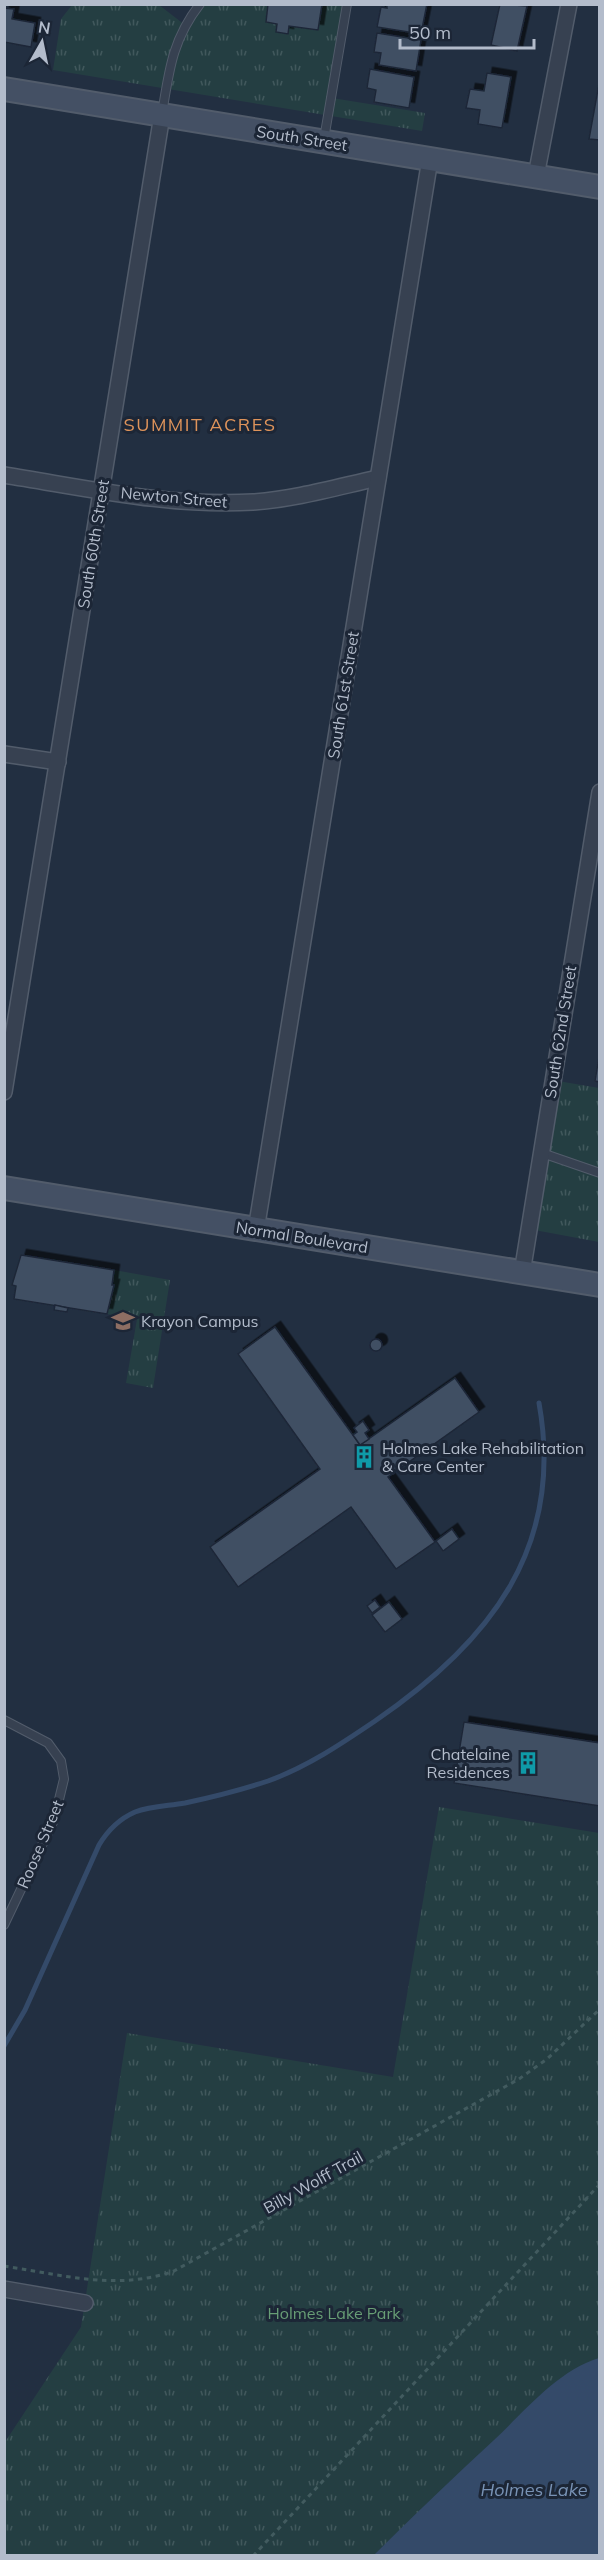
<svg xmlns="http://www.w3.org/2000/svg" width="604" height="2560" font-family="Mulish,sans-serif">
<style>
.park{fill:url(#park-tufts)}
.water{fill:#344a69}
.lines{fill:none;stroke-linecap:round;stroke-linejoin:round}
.stream{stroke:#344a69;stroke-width:5}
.building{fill:#414f63;stroke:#1e2838;stroke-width:1.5;filter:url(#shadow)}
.service-casing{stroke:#525c6b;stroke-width:10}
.minor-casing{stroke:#525c6b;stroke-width:18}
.secondary-casing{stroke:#525c6b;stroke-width:26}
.path{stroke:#425b5f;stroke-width:3;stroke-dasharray:4.5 4.5;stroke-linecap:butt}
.service{stroke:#374151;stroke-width:8}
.minor{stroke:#374151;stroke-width:15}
.secondary{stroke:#445064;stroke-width:22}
.labels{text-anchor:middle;stroke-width:6;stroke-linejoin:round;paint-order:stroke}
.street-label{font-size:16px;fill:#b3bccb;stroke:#1c2636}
.poi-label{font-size:16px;fill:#b3bccb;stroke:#1c2636;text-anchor:start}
.park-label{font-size:16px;fill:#689e75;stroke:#1c2636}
.neighbourhood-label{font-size:18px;letter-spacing:1.5px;fill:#df945b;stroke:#1c2636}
.water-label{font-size:18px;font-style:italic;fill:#7892b5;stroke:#1c2636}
</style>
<defs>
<pattern id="park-tufts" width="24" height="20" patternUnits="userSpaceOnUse" patternTransform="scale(1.5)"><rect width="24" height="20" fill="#243e42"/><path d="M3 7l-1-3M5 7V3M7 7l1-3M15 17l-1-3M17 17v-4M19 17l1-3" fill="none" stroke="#41585c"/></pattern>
<filter id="shadow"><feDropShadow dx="5.5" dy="-5.5" stdDeviation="0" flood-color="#0009"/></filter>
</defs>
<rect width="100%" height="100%" fill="#222f41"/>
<g class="park">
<path d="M72,5H159L185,25L200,5H347L332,98L425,113L422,131L53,70L61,19Z"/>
<path d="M552,1080L599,1088V1242L529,1229Z"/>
<path d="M114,1270L170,1280L153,1388L126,1383L137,1319L107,1314L114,1286L112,1285Z"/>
<path d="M439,1807L599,1833V2555L5,2556V2442L81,2327L127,2033L393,2077Z"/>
</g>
<path class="water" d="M599,2358V2555H374C413,2516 453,2478 494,2440C525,2411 557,2371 599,2358Z"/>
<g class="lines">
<path class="stream" d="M4,2046L25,2010L99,1845C108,1830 119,1819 135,1812C151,1806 168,1806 185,1803C213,1797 241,1790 268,1781C307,1767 341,1744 375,1721C489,1643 565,1548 539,1403"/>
</g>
<g class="building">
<path d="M268,4H322L318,30L289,26L288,34L276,32L277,24L266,22Z"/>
<path d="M387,4H427L421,34L377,27L381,7L387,8Z"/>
<path d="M500,4L527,6L517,51L491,45Z"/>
<path d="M4,8L14,9L12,19L35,23L31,47L4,42Z"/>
<path d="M377,33L421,40L416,71L379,65L381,53L374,52Z"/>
<path d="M370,69L414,77L409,108L374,102L376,90L367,88Z"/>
<path d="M487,73L511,77L502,128L478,124L480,110L466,108L470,89L484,91Z"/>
<path d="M600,78V140L589,139Z"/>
<path d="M600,1051V1082L595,1081Z"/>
<path d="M21,1255L114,1270L112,1285H114L107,1314L14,1299L16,1286L12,1285Z"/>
<path d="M55,1305L68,1308L67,1312L54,1310Z"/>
<path d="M275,1327L360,1445L455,1378L479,1412L388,1477L435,1542L396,1569L351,1507L238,1587L210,1547L320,1469L238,1354Z"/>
<circle cx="376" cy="1345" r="6"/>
<path d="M363,1421L369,1430L365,1433L369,1439L360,1445L353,1435L357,1432L354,1428Z"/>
<path d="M452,1529L459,1539L443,1551L436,1541Z"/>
<path d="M375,1600L380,1607L372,1613L367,1606Z"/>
<path d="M389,1602L402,1619L385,1632L372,1615Z"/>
<path d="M464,1722L600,1743V1806L454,1783Z"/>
</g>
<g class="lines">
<g class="service-casing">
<g id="service">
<path d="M162,114C169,71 172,40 200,4"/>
<path d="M324,139L347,4"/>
<path d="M542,1153L600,1173"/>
<path d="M4,1720L48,1743L61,1761L64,1779L54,1820L4,1925"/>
</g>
</g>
<g class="minor-casing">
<g id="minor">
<path d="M536,176L569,4"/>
<path d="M4,475C87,488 170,507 253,502C296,499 337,487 378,478"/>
<path d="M4,754L58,762"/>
<path d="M4,1092L162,115"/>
<path d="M256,1230L430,159"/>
<path d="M522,1273L600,792"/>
<path d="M4,2289L85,2303"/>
</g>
</g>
<g class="secondary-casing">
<g id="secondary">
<path d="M4,89L600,187"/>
<path d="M4,1188L600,1285"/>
</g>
</g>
<g class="path">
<path d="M4,2266C62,2275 118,2291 174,2271L519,2079L547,2059L600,2009"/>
<path d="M253,2556L600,2184"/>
</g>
<use href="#service" class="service"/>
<use href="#minor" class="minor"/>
<use href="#secondary" class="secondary"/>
</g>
<defs>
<g id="school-bare" transform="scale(1.8)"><path d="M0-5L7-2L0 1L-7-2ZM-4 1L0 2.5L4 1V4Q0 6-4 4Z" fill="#8d6e63" stroke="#1c2636" stroke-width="2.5" paint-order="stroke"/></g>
<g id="building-bare" transform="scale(1.8)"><path d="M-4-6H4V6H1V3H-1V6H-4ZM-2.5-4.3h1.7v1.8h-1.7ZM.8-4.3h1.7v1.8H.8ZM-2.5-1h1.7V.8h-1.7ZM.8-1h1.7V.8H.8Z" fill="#0f9aa8" stroke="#1c2636" stroke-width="2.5" paint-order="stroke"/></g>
</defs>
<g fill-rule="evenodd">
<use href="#school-bare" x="123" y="1321"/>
<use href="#building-bare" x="364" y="1457"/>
<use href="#building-bare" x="528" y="1763"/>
</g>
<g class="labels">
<g class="street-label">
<text transform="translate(302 138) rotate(9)" y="6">South Street</text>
<text transform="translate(174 497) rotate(5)" y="6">Newton Street</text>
<text transform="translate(93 544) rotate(-81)" y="6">South 60th Street</text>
<text transform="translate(343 695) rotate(-81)" y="6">South 61st Street</text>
<text transform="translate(560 1032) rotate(-81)" y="6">South 62nd Street</text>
<text transform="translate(302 1237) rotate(9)" y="6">Normal Boulevard</text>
<text transform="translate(40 1844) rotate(-67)" y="6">Roose Street</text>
<text transform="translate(313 2182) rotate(-29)" y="6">Billy Wolff Trail</text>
</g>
<g class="poi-label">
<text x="141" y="1327">Krayon Campus</text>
<text x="382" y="1454">Holmes Lake Rehabilitation<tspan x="382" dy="18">&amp; Care Center</tspan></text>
<text x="510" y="1760" text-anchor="end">Chatelaine<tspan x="510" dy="18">Residences</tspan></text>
</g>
<g class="park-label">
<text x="334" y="2319">Holmes Lake Park</text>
</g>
<g class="neighbourhood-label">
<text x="200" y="431">SUMMIT ACRES</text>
</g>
<g class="water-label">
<text x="534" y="2496">Holmes Lake</text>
</g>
</g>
<rect width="604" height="2560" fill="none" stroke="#b3bccb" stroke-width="12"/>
<g transform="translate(42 42) rotate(9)" stroke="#1c2636" stroke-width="4.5" paint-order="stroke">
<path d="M0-4.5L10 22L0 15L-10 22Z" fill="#b3bccb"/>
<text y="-9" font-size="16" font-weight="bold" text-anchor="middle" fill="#b3bccb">N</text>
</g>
<path d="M400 39v9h134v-9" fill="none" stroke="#b3bccb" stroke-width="3"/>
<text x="409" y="39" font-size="18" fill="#b3bccb" stroke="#1c2636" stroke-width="4.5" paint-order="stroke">50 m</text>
</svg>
